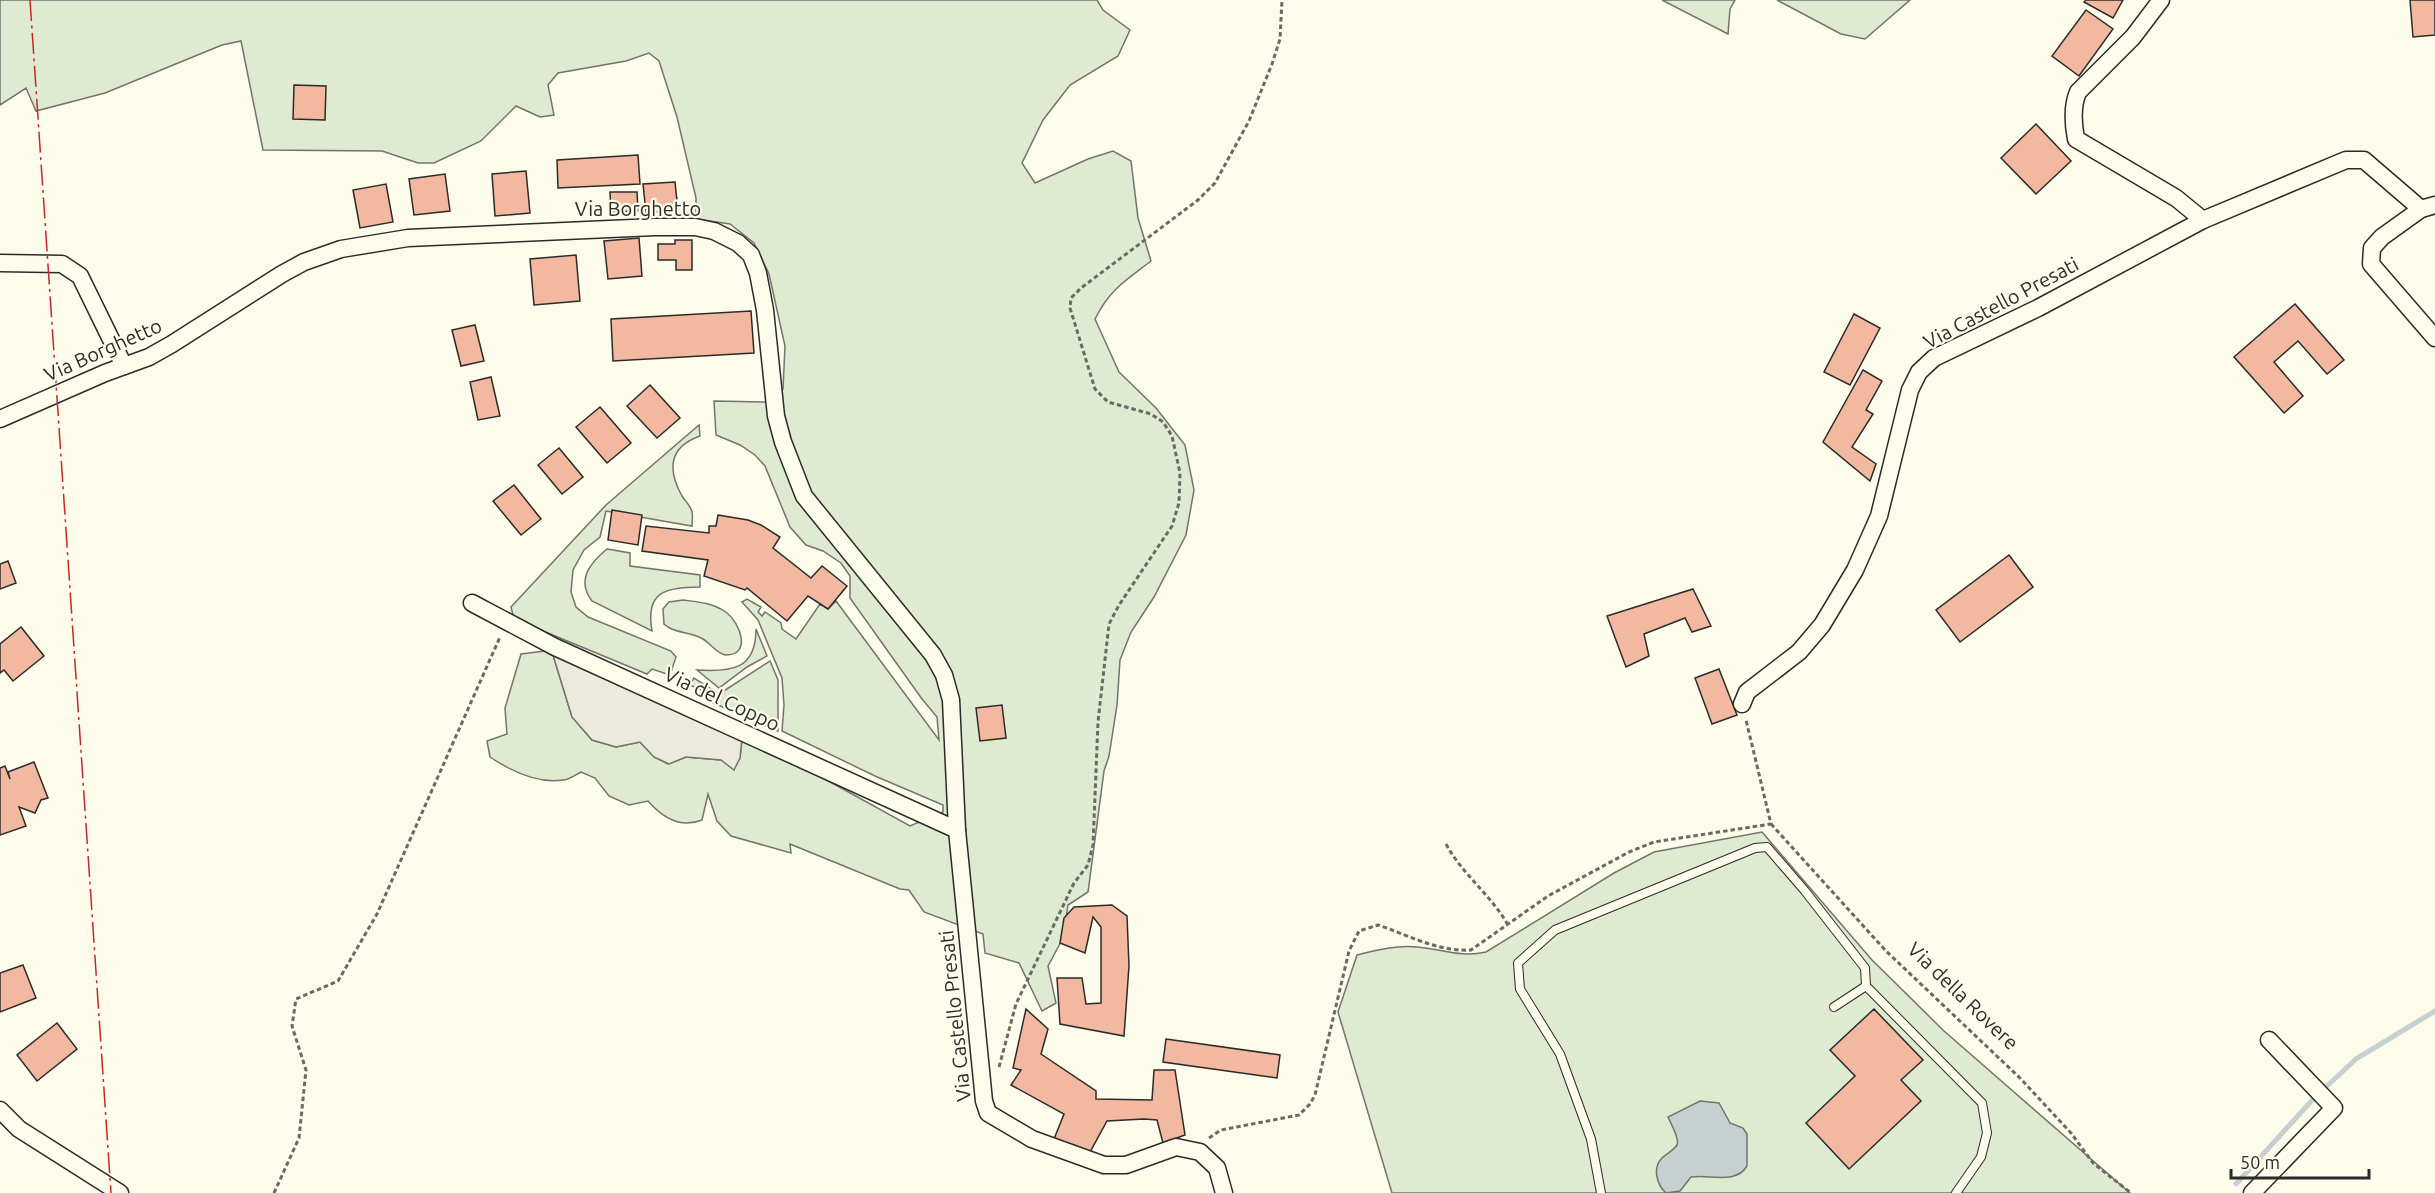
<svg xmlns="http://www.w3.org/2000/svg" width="2435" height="1193" font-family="Ubuntu,sans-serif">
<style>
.green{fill:#deebd1;stroke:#74746e;stroke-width:1.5}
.parking{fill:#eceadb;stroke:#74746e;stroke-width:1.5}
.water{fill:#c7d0d0;stroke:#74746e;stroke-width:1.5}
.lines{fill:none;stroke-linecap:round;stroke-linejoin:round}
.stream{stroke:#c7d0d0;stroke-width:5}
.building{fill:#f2b8a0;stroke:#2b2b2b;stroke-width:1.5}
.service-casing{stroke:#2b2b2b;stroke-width:10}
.minor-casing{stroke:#2b2b2b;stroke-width:19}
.path{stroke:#6a6964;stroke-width:3;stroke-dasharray:4.5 3;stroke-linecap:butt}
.service{stroke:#fdfbea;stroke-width:8}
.minor{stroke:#fdfbea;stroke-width:16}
.power{stroke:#c62828;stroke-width:1.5;stroke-dasharray:21 4.5 3 4.5;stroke-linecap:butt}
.labels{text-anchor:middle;stroke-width:4.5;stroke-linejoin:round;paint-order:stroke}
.street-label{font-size:20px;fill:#2b2b2b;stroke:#fdfbea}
</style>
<rect width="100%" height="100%" fill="#fdfbea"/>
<g class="green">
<path d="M0,0H1097L1103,10L1130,30L1118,56L1070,85L1043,120L1022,163L1035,183L1088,159L1113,151L1131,161L1138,218L1151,261C1125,281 1110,289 1095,319L1119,372L1156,408L1185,445L1194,490L1186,535L1154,597L1131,632L1120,660L1117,705L1109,756L1104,771L1088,892L1068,905L1063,938L1048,966L1056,1003L1042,1011L1019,963L985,953L983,934L924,912L909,890L900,889L790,844L791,853L731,836L717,821L708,794L702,820C680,829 662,817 648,801L629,805L609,796L595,778L581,772C575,775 569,780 563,780C537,784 511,771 490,757L487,741L507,734L505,708L521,654L545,651L553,655L572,717L592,740L616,747L640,742L654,757L668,764L686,757L721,760L740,758L742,738L823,778L910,826L943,812V805L875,776L782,731L784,705L782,678L758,620L742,602L747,599L761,607L758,612L762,616L765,612L781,623L782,629L796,639L820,604L828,609L836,601L939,740L937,717L922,699L850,598V576L841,563L823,551L806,545L790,527L765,466L755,455L740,445L716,435L714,401L765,402L783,389L785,346L769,274L754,243L730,224L696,219V198L677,117L659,61L649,53L626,61L558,73L548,85L554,115L540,117L516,106L481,141L434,163H418L382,151L263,150L241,41L222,45L105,93L36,111L26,88L0,105Z"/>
<path d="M1662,0H1735L1730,9L1728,34Z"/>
<path d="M1777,0H1910L1865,39L1841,34Z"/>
<path d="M699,425L700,436C669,447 667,469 682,496C685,501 691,506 692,512C693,516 692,522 692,526L606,511L600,537L584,550L573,570L571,592L576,607L588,617L671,651L676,657L670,675L652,669L647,674L514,619L511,607L606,505Z"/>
<path d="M607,549L630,553V566L700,575V587C665,587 645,592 652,631L592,601C576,580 590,563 607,549Z"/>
<path d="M683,600C698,602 714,603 727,613C740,623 752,655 726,655C717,654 710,643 703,639C692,632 679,634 668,627L664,624L663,609L669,602Z"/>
<path d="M756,629L767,656L747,667L719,688L697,670C731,672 756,670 756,629Z"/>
<path d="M770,661L778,680V731L711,702L712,695L690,685L694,678L719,694Z"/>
<path d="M1762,832L1872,960L1944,1031L2130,1193H1392L1338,1012L1357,955C1377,950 1396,945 1417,947C1442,949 1461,958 1486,952L1614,873L1654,852Z"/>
</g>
<path class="parking" d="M553,655L742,738L740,758L734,770L721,760L686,757L669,764L654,757L640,742L616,747L592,740L572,717Z"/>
<path class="water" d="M1700,1101L1719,1103L1730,1123L1743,1128L1747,1134V1166C1736,1185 1709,1174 1691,1177L1680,1191L1666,1193C1657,1185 1652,1168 1662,1158C1666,1154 1674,1150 1677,1145C1680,1139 1671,1124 1668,1117Z"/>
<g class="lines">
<path class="stream" d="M2236,1184L2315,1097L2356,1059L2435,1011"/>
</g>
<g class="building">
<path d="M2086,0H2123L2113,18L2084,2Z"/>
<path d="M2410,0H2435V35L2413,37Z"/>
<path d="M2086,10L2113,29L2079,76L2052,56Z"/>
<path d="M294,85L326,86L325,120L293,119Z"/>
<path d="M2036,124L2071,161L2036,194L2001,158Z"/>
<path d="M638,155L640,184L558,188L557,160Z"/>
<path d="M526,171L530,213L495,216L492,174Z"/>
<path d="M445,174L450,211L414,215L409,179Z"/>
<path d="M675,182L678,210L646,213L643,184Z"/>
<path d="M386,184L393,222L360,228L353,190Z"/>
<path d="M610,192H637L638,211L611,212Z"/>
<path d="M639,238L642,276L608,279L604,241Z"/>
<path d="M675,240H692V270H676V260H658V244H675Z"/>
<path d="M576,255L580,301L534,305L530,259Z"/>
<path d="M2295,304L2344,360L2327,374L2298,341L2274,362L2303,396L2284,413L2234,357Z"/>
<path d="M751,311L754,353L613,361L611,319Z"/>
<path d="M1854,314L1880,328L1850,385L1824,372Z"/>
<path d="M475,325L484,361L461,366L452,330Z"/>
<path d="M1863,370L1882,381L1866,410L1873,414L1852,447L1876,464L1870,481L1823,442Z"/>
<path d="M491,377L500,416L478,420L470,382Z"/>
<path d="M650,385L680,418L657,438L627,406Z"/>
<path d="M600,407L631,443L607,463L576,427Z"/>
<path d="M559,448L583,477L562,494L538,465Z"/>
<path d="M514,485L541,519L521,535L493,501Z"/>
<path d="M612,510L642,515L638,545L608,540Z"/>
<path d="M718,515L748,520L761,525L780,537L773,548L811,578L822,566L847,586L828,609L808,596L787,621L747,588L745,590L704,576L708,560L642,551L646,526L709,533V526H716Z"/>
<path d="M2009,555L2033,587L1960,642L1936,610Z"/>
<path d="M8,561L16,583L0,589V564Z"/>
<path d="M1693,589L1711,626L1692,632L1685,618L1644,634L1649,656L1626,667L1607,616Z"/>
<path d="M21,627L44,656L13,681L4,670L0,673V644Z"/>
<path d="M1719,669L1737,715L1712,724L1695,678Z"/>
<path d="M1002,705L1006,738L980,741L976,708Z"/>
<path d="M34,762L48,798L41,800L35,813L19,807L26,826L0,835V768L5,766L10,779L8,772Z"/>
<path d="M1112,905L1127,916L1129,966L1124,1036L1060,1024L1057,978H1082L1086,1004L1101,1003V927L1093,917L1085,953L1060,943L1064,918L1074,907Z"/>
<path d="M23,965L36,998L0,1012V973Z"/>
<path d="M1026,1009L1048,1029L1041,1054L1096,1091V1099L1152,1100L1154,1070H1175L1185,1135L1163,1143L1157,1120L1144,1119L1107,1121L1090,1152L1054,1139L1064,1114L1011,1085L1021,1070L1013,1068Z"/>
<path d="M1874,1009L1923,1060L1901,1080L1921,1101L1849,1169L1806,1123L1855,1076L1830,1050Z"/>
<path d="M57,1023L77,1049L37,1081L17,1055Z"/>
<path d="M1166,1039L1280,1055L1277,1078L1163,1062Z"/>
</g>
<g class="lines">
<g class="service-casing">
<g id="service">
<path d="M1834,1007L1866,986L1982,1103L1987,1133L1981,1157L1956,1193"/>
<path d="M1601,1193L1591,1139L1560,1054L1520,989L1518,963L1555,930L1755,848L1767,847L1805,891L1865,968L1866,986"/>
</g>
</g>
<g class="minor-casing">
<g id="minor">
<path d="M2161,0L2133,37L2078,92C2072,106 2073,123 2076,139L2176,198L2203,220"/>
<path d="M2421,209L2382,237L2372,248L2371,264L2435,338"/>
<path d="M0,263L62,264L80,276L124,366"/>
<path d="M0,419L105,373L149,357L172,344L282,274L304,262L341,249L408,238L655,227H695L714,231L738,243L751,255L758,273L765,310L776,416L783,442L804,496L933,655L944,675L951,700L957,830L984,1101L988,1113L1032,1139L1104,1165H1126L1176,1147L1200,1152L1217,1168L1224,1193"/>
<path d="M472,603L555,647L957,830"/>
<path d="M1742,704L1747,692L1799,652L1822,625L1855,570L1879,516L1910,390L1919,372L1934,358L2038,308L2203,220L2346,160H2364L2421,209L2435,205"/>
<path d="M0,1110L19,1129L120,1193"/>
<path d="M2252,1193L2334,1108L2269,1040"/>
</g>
</g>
<g class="path">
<path d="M1771,824L1886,951L2020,1078L2071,1133L2093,1163L2131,1193"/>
<path d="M1446,844C1462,874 1491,895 1508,925"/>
<path d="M999,1067L1016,1004L1074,883L1088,865L1093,845L1098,722L1109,624L1119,605L1172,526L1179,503L1180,473L1172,436L1163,422L1151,414L1108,402L1095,389L1070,308L1071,298L1081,288L1198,200L1215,183L1249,121L1272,64L1280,39L1282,0"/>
<path d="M1209,1138L1221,1130L1299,1115L1310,1104L1315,1095L1349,951L1359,931L1378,925C1408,935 1438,952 1471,950L1548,896L1629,852L1654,842L1771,824L1746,720"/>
<path d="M274,1193L299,1138L306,1070L292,1026L296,999L338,981L377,914L500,637"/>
</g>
<use href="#service" class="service"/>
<use href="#minor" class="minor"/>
<path class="power" d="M30,0L111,1193"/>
</g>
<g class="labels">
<g class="street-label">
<text x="638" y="216">Via Borghetto</text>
<text transform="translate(2001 303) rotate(-28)" y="7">Via Castello Presati</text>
<text transform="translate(103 350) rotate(-24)" y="7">Via Borghetto</text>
<text transform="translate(722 699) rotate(25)" y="7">Via del Coppo</text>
<text transform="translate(1963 996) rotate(44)" y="7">Via della Rovere</text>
<text transform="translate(955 1016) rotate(-96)" y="7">Via Castello Presati</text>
</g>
</g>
<path d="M2231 1169v9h138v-9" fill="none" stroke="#2b2b2b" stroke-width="3"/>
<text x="2240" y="1169" font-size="18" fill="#2b2b2b" stroke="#fdfbea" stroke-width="4.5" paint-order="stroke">50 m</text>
</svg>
